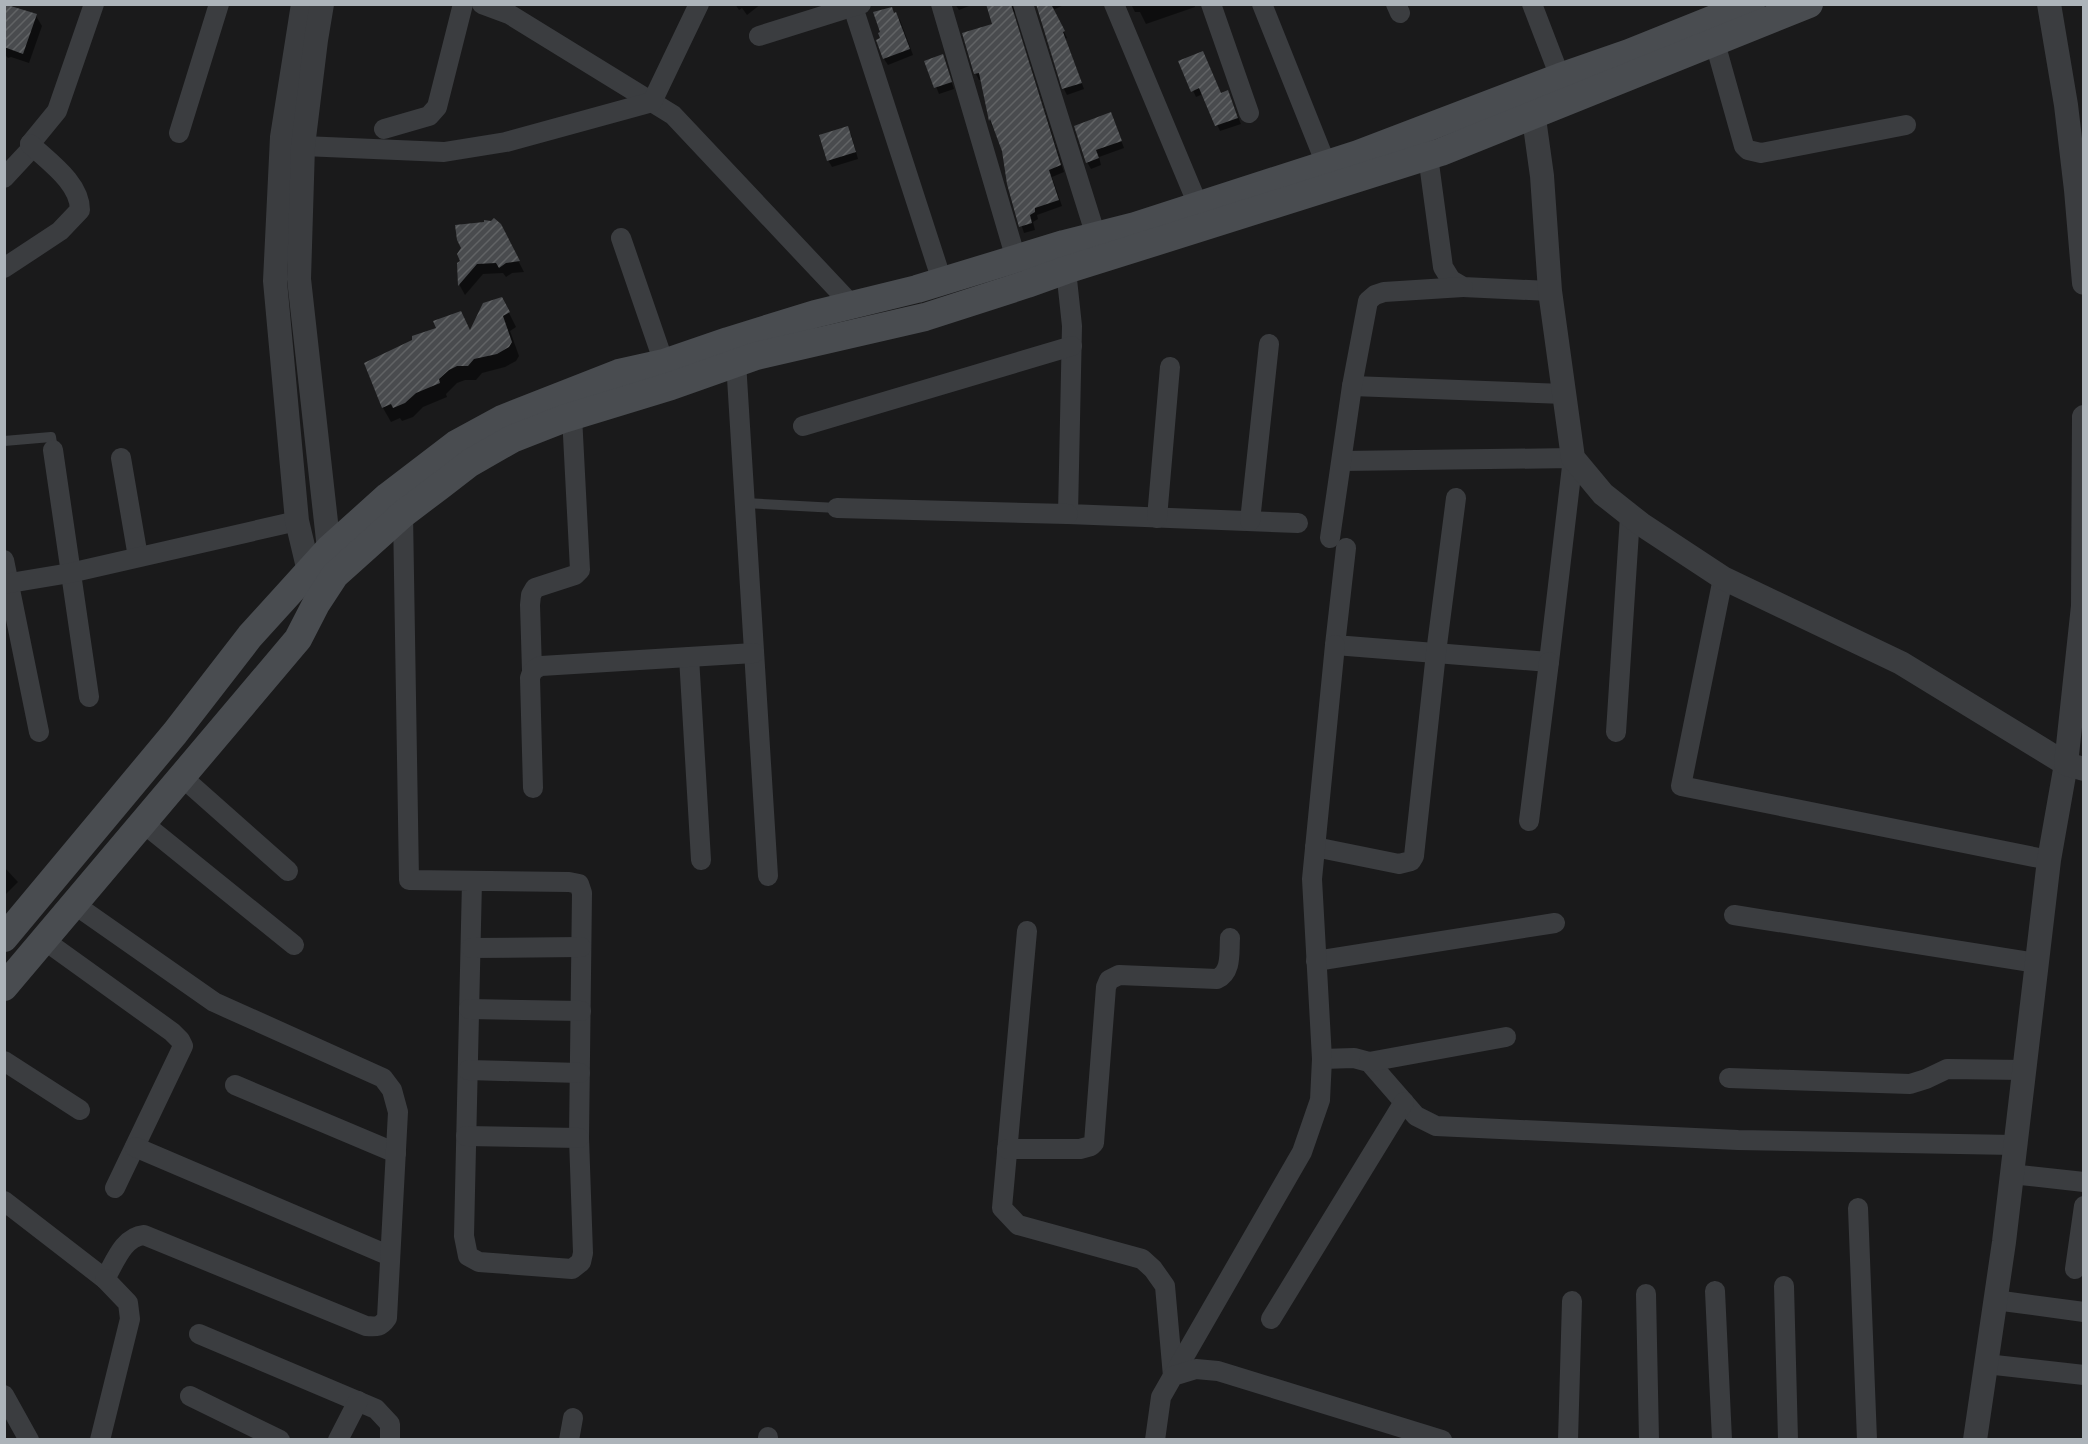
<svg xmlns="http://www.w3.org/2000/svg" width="2088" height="1444" font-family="'Fira Sans Condensed',sans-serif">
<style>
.shadow{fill:#0007}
.building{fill:url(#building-hatch)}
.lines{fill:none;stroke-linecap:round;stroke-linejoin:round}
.service{stroke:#3b3d40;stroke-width:10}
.minor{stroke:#3b3d40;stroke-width:20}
.tertiary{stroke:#3b3d40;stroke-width:24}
.secondary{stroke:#494c50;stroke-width:28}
</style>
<defs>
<pattern id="building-hatch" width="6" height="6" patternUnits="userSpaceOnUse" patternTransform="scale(1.5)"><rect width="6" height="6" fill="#494b4e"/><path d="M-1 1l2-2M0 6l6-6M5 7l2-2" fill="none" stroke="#616365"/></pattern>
</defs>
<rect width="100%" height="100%" fill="#1a1a1b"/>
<g class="shadow">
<path d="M735,4H761L747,15L742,8L739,10Z"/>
<path d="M955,4H974L959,10Z"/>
<path d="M988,4H1017L1014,15L1064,172L1052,177L1062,206L1037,215L1038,219L1033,222L1035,230L1024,233L1008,184L1003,151L990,121L982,80H979L976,74L964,34L994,26Z"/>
<path d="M1037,4H1066L1053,10L1067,38L1065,39L1084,89L1067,95L1064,89Z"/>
<path d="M1131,4H1194L1195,7L1146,24L1140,12H1135Z"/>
<path d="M4,5L36,16L42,26L29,63L11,57L8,58L4,54Z"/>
<path d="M894,14L900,20L913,55L888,65L884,59L882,33Z"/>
<path d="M943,56L954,89L939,94L926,62Z"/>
<path d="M1180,62L1221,94L1228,92L1241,124L1220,131L1203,94L1196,97Z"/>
<path d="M1111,114L1124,148L1099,157L1101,165L1091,169L1087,162Z"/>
<path d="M851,134L858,159L832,167L828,160Z"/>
<path d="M506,237L524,272L512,273L506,277L503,273L483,274L465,295L460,286L459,264Z"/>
<path d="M502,299L516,327L510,331L519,356L516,361L505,367L482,373L476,380H465L457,383L446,394L447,397L423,407L413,417L402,421L400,418L391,422L383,408L366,364L468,326L471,332Z"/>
<path d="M4,867L18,882L4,896Z"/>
</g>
<g class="building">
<path d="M4,4L37,14L23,54L4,47Z"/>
<path d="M986,4H1011L1061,165L1049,170L1059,200L1035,208V212L1030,215L1032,223L1019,227L1007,184L1002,151L990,119L989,121L979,73L974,74L962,33L992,24Z"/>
<path d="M1036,4H1051L1065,31L1063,32L1082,83L1062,89Z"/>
<path d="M892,7L894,13L896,12L910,49L883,59L876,40L880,38L878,33L880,32L873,12Z"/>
<path d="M1203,51L1221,93L1228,90L1238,118L1215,126L1199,88L1191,92L1178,61Z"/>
<path d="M943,54L952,82L934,88L924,61Z"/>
<path d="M1111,112L1122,141L1096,150L1099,158L1086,163L1074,126Z"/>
<path d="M848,126L856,152L827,161L819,135Z"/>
<path d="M494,218L501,224L520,261L506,263L499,268L496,263L477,264L458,286L457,263L460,261L457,254L461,248L457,240L455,225L484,222V220L491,221Z"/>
<path d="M502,297L510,312L503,316L512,342L509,347L497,354L474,359L468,366H457L449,370L439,379L440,383L416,393L405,403L393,408L391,404L382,408L364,363L412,340V336L436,328L433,321L461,311L470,330L483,303Z"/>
</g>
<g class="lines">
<g class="service">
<path d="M4,441L51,437L53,450"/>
<path d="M745,503L837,508"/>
</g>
<g class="minor">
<path d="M482,4L509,14L673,115L851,304"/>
<path d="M941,4L1016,259"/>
<path d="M1023,4L1096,236"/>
<path d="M1114,4L1198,205"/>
<path d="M1211,4L1249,113"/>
<path d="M1262,4L1326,164"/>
<path d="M1396,4L1400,13"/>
<path d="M1532,4L1560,77"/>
<path d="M853,7L942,281"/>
<path d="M759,36L861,4"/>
<path d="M1715,43L1744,146L1748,150L1761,153L1906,125"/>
<path d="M384,129L429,116L437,107L463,4"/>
<path d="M179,133L219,4"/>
<path d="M303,146L444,152L506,142L652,102L699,4"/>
<path d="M1428,156L1443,267L1451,280L1463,287L1550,291"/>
<path d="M4,178L30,150V144L57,111L94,4"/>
<path d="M621,238L664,363"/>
<path d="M4,268L60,231L80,210C80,183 49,162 30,144"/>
<path d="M1066,270L1072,326L1068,514L1298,523"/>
<path d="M736,362L768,876"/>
<path d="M1352,386L1564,394"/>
<path d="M803,426L1072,346"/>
<path d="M53,450L89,697"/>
<path d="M121,458L138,557"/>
<path d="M1342,461L1573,458L1549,662L1335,645L1346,548"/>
<path d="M837,508L1068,514"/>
<path d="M403,514L409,880L569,882L579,884L582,893L579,1138L583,1253L581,1262L572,1269L479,1262L468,1256L464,1236L472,881"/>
<path d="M1157,518L1170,367"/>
<path d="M1250,521L1269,344"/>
<path d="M1330,538L1352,386L1368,301L1375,295L1384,292L1463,287"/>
<path d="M4,560L39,732"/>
<path d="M1723,578L1681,786L2049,860"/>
<path d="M4,584L70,573L297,521"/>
<path d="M689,657L701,860"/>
<path d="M532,671L530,605L531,595L535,588L575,575L580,570L572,416"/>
<path d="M1616,732L1630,516"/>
<path d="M182,777L288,871"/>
<path d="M533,788L530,678C532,671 534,669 541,666L754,653"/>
<path d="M1529,821L1549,662"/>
<path d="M143,823L294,945"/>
<path d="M1315,847L1399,864L1411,861L1414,856L1436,653L1456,498"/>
<path d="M1734,915L2037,963"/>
<path d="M1027,931L1002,1208L1018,1225L1142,1259L1153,1269L1165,1286L1173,1376"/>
<path d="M44,940L172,1032L180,1040L183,1046L115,1188"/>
<path d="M471,948L581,947"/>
<path d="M1316,961L1555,923"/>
<path d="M469,1009L581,1011"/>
<path d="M1322,1059L1354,1058L1369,1062L1416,1116L1436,1126L1738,1140L2014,1145"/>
<path d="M4,1061L80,1110"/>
<path d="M1369,1062L1506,1037"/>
<path d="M468,1070L580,1073"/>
<path d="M1729,1078L1910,1084L1926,1079L1947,1069L2024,1070"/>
<path d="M235,1085L396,1153"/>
<path d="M466,1136L579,1138"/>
<path d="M135,1147L390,1256"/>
<path d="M1007,1149H1080L1091,1146L1094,1143L1106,987L1109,980L1119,975L1217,979C1232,972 1229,953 1230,938"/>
<path d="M2011,1174L2084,1182"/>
<path d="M4,1201L105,1279C115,1262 123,1237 144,1235L366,1326C377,1327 381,1327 387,1318L398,1112L392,1090L383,1078L214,1002L74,904"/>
<path d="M1858,1208L1867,1440"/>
<path d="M2075,1269L2084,1206"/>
<path d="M1784,1286L1788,1440"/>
<path d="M1715,1291L1722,1440"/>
<path d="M1646,1294L1649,1440"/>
<path d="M1995,1300L2084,1312"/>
<path d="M1271,1319L1404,1102"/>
<path d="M199,1334L376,1409L390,1424V1440"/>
<path d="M1986,1364L2084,1375"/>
<path d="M1173,1376L1302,1152L1320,1100L1322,1059L1312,879L1335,645"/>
<path d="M4,1395L29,1440"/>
<path d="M190,1396L280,1440"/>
<path d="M100,1440L130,1319L128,1303L105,1279"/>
<path d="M338,1440L358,1401"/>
<path d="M569,1440L573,1418"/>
<path d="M768,1440V1437"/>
<path d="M1155,1440L1161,1397L1173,1376L1196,1369L1218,1371L1442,1440"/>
<path d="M1568,1440L1572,1301"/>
</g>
<g class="tertiary">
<path d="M303,4L282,137L275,281L297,521L312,584"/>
<path d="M322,4L316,40L303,146L299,279L329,549L332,563"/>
<path d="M2049,4L2066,105L2076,190L2084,283"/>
<path d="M1531,97L1542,176L1550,291L1573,458L1603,494L1641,524L1723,578L1901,663L2066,764L2049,860L2004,1242L1975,1440"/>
<path d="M2084,417L2083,606L2066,764L2084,769"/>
</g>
<g class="secondary">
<path d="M4,938L175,733L250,636L329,549L388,496L456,444L502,419L619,373L664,363L728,341L815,314L917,289L1064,244L1135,226L1358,154L1560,77L1629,53L1751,4"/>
<path d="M4,987L298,639L316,604L335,575L403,514L440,486L470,463L512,439L563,419L671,386L756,356L925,317L1027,284L1066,270L1441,152L1809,4"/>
</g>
</g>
<rect width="2088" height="1444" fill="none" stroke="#adb4ba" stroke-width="12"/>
</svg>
